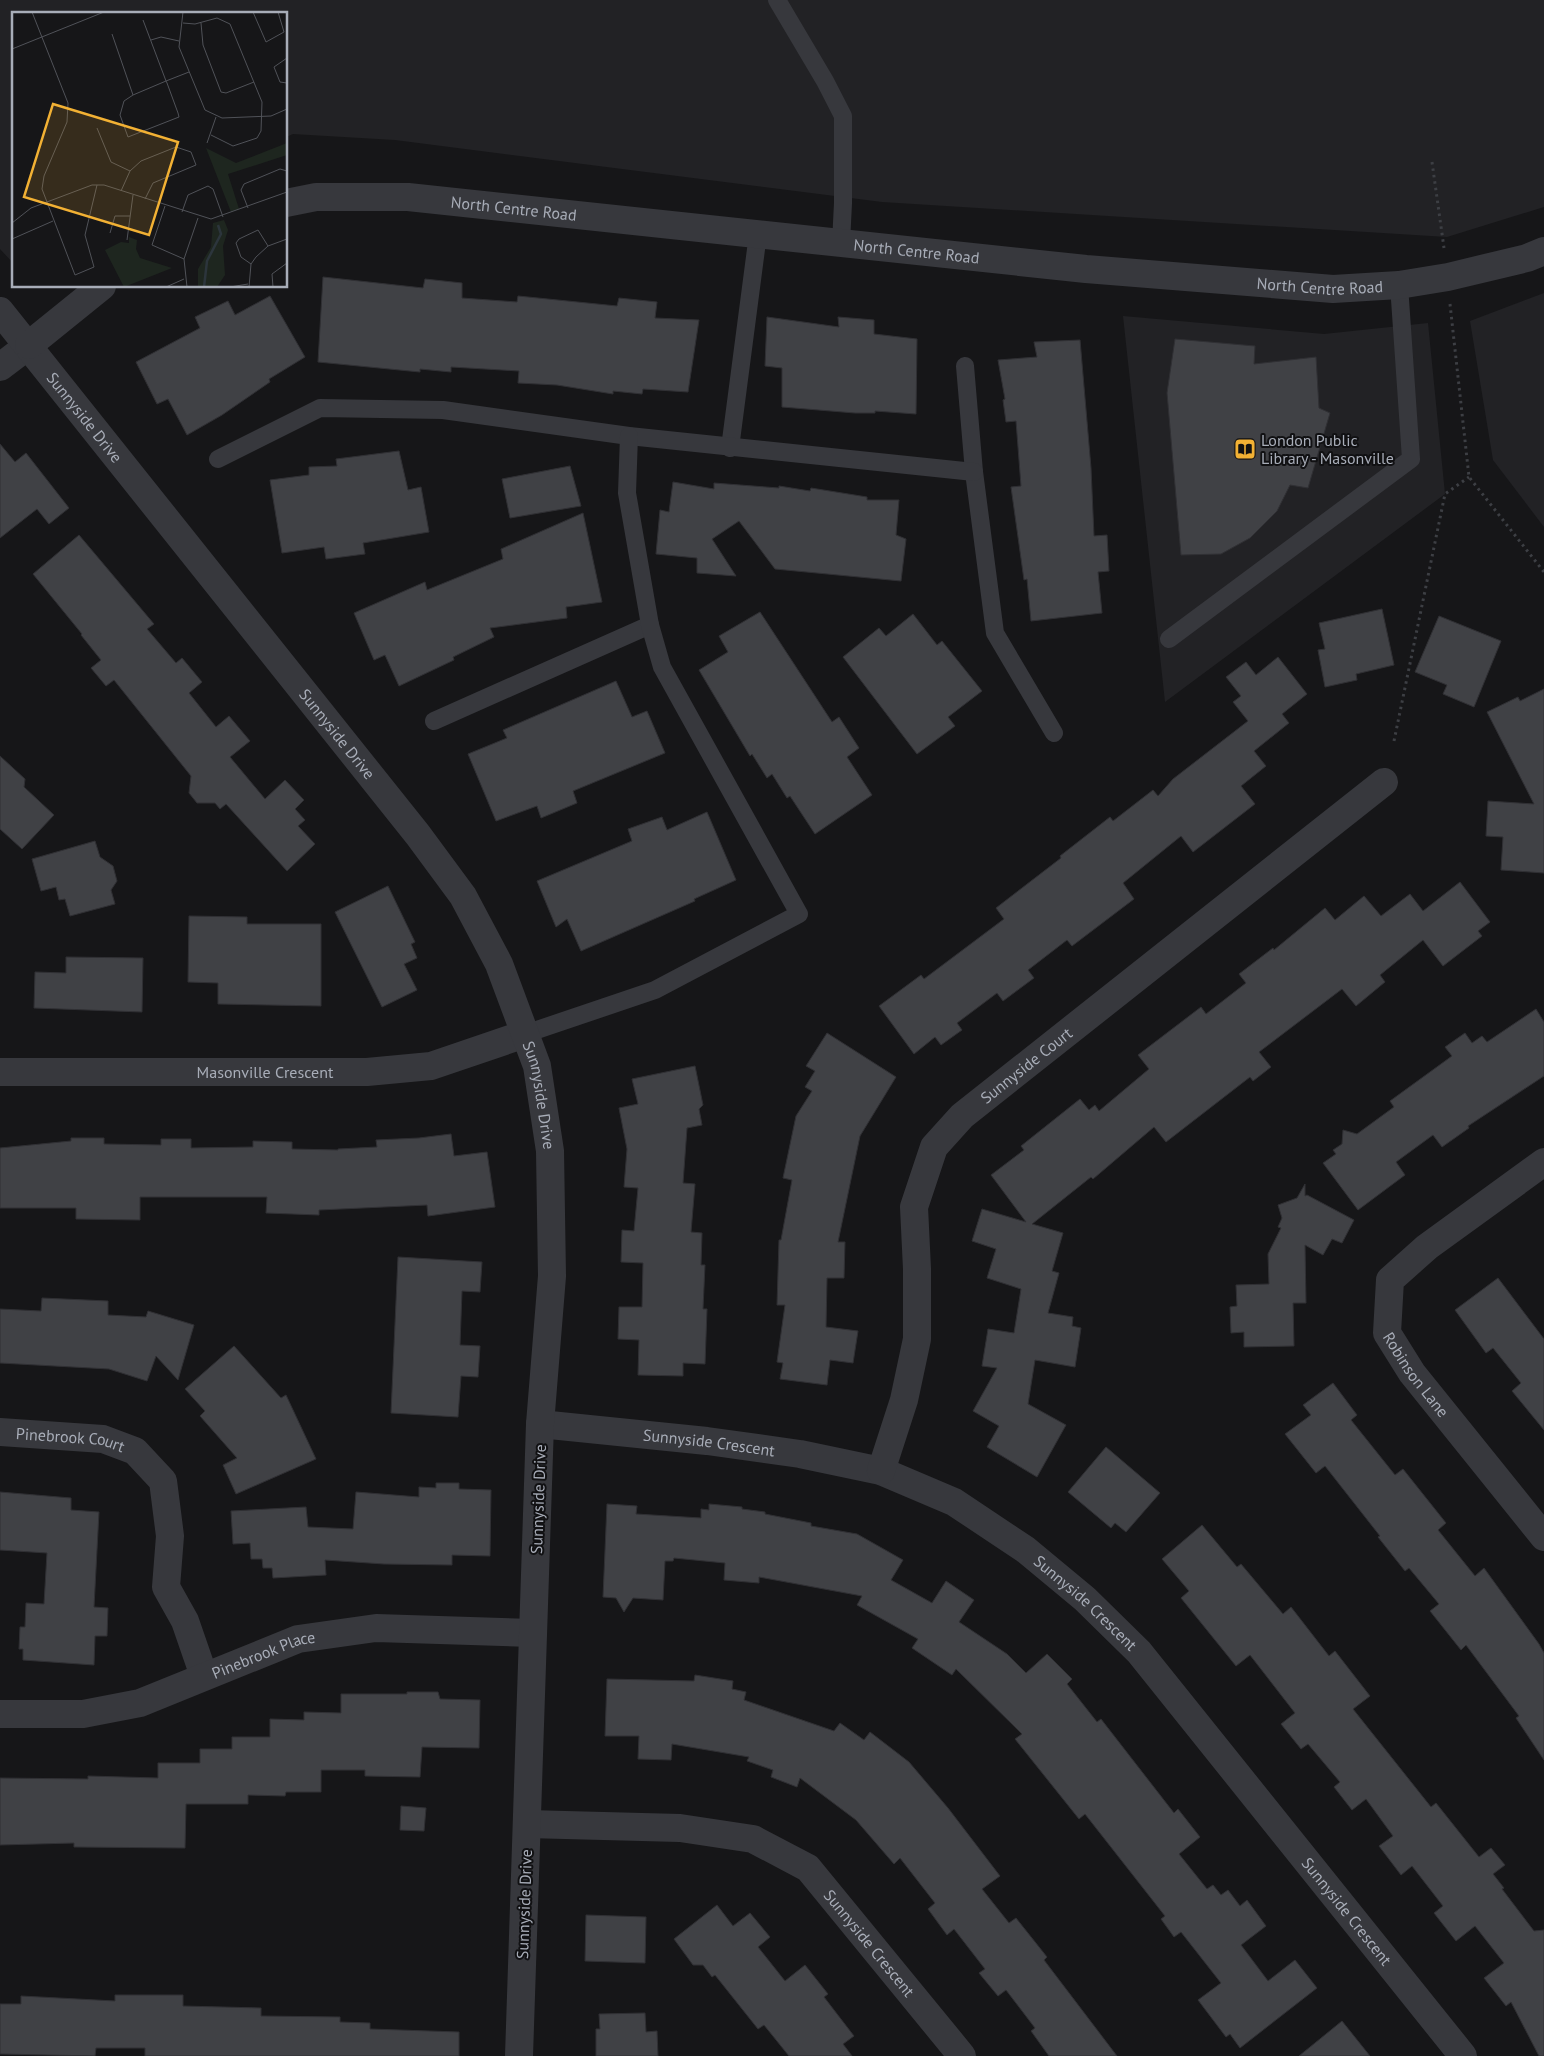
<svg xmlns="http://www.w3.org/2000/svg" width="1544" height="2056" font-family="'PT Sans',sans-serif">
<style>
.built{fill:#222225}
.building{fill:#404145;stroke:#303034}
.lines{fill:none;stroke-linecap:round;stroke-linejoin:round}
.path{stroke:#3d3f44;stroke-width:3;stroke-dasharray:2.5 4;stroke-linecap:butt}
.service{stroke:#37383d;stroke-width:18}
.minor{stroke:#37383d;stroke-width:28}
.tertiary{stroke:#37383d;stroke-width:28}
.labels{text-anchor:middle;stroke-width:4;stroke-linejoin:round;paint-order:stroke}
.street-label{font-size:16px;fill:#a8adb8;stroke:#111113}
.poi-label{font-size:16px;fill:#a8adb8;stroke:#111113;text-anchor:start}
.inset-river{fill:none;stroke:#2c353c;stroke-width:2.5}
.inset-road{fill:none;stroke:#505258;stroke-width:1}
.view{fill:#f2b134;fill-opacity:0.15;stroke:#f2b134;stroke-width:2.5}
.inset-edge{fill:none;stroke:#a8adb8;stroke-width:2.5}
</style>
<rect width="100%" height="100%" fill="#161618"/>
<g class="built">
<path d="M0,0H1544V207L1447,237L882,202L395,140L293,134L286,137V14H14V264L0,249Z"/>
<path d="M1544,293V527L1493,460L1470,321Z"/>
<path d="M1123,316L1324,334L1428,323L1445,494L1165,702Z"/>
</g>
<g class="building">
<path d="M323,277L423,288L425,279L462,283V298L517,302L518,296L617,306L619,298L657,302L655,318L699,320L688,392L643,389L642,394L613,391V394L557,385L518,383L519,371L451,367V372L420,369V372L318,362Z"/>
<path d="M270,296L305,357L269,379L270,382L222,415L187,435L168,399L157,404L136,362L200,328L195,317L228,301L235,315Z"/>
<path d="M767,317L839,327L838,317L874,320V334L917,339L916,414L875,411V413H855L782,407V368L765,366Z"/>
<path d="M1175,339L1255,346L1254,364L1316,357L1319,408L1330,413L1308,488L1290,485L1277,511L1250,538L1221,554L1181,555L1167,393Z"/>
<path d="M1080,340L1091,468L1094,536L1107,535L1109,571L1098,572L1102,613L1031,621L1027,579L1024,580L1011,487L1021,486L1016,421L1006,422L1003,400L1005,399L998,360L1037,357L1034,342Z"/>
<path d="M0,444L15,462L26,453L69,508L49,524L37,509L0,538Z"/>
<path d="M399,451L408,490L421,487L429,532L363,543L365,554L326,559L324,547L282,553L270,480L309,475V467L337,466L336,459Z"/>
<path d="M570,466L581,506L510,518L502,479Z"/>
<path d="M673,482L714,489V483L779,488V486L810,491L811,488L867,497V500H899L896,535L906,539L901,581L775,569L739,521L712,539L736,576L697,573V558L656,554L660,510L669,512Z"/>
<path d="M583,513L602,602L566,607L567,618L490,628L494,637L453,657L454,660L399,686L385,655L374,660L354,613L425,582L427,590L503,559L501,549Z"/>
<path d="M79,535L154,624L147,629L176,663L182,658L202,682L189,693L216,727L229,716L250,741L230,757L265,799L285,780L304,800L295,809L305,820L298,826L315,844L287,871L226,804L220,809L215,803H197L189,793L191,776L114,680L106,686L91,668L101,660L81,635L82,634L33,574Z"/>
<path d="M1382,609L1394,665L1356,674L1357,680L1325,687L1318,650L1325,649L1319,623Z"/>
<path d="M760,612L832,722L839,717L859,748L847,757L872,795L815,834L790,796L787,798L772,774L767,778L752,754L750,756L699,670L728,652L719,636Z"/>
<path d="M913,614L937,645L942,641L982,691L948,717L955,726L917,754L843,657L879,628L886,636Z"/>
<path d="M1439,616L1501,641L1474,707L1443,694L1447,685L1415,672Z"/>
<path d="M1278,657L1307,694L1282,714L1289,723L1254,751L1266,766L1241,786L1255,804L1193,852L1181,836L1123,883L1134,899L1072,946L1067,940L1028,970L1034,978L1003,1001L997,993L957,1023L962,1030L941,1045L935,1037L914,1054L879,1006L921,975L924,979L1004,919L996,908L1061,858L1060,856L1110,817L1113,821L1153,790L1158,796L1173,779L1248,721L1233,702L1241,696L1226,677L1246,662L1256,675Z"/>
<path d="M616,681L632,717L647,711L665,753L573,791L577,803L541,818L537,806L496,821L468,754L507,738L503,730Z"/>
<path d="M1544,689V873L1501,870L1503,837L1486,836L1488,801L1534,804L1487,712L1518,697L1520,701Z"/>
<path d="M0,756L25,779L24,787L54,815L22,849L0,829Z"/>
<path d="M707,812L736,880L694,899L695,901L581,951L567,919L556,927L537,881L632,841L628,829L662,817L667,830Z"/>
<path d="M95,841L100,857L113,866L117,881L111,890L115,904L70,916L65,899L59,900L56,887L41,891L32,859Z"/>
<path d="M1460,882L1490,922L1478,931L1482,936L1443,966L1423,940L1380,975L1385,982L1356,1006L1342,989L1259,1052L1271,1067L1253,1081L1250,1077L1166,1142L1154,1127L1093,1179L1091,1177L1032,1224L1063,1233L1052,1271L1059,1273L1048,1313L1073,1317L1072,1326L1081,1328L1075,1367L1035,1360L1028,1404L1066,1425L1037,1477L987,1447L999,1426L973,1411L997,1368L982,1366L988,1329L1014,1333L1021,1289L987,1278L996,1249L972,1241L982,1209L1026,1222L991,1175L1024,1150L1021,1146L1080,1099L1089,1110L1095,1105L1099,1111L1149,1069L1138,1055L1201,1007L1206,1014L1246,983L1239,974L1273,948L1274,950L1325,908L1335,920L1364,896L1381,916L1410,894L1423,911Z"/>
<path d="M388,886L415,942L411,944L417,958L404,964L417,990L382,1007L335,912Z"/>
<path d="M189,916L247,917V924H321V1006L218,1004V983L188,982Z"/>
<path d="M66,957L143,958L142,1012L34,1008L35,972L66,973Z"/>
<path d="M1536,1009L1544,1022V1076L1468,1126L1469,1128L1442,1147L1433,1135L1396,1162L1405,1175L1358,1210L1323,1163L1336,1154L1333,1150L1342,1144L1343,1130L1357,1134L1394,1107L1390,1101L1452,1056L1445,1047L1465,1033L1472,1043L1482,1036L1487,1042Z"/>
<path d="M827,1033L896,1077L860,1136L838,1242H845L844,1278H827L826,1327L858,1331L853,1363L830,1360L827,1385L780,1379L783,1363L777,1362L785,1305H777L779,1240H781L792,1180L783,1178L796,1116L812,1091L805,1087L815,1071L806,1066Z"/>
<path d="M695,1066L703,1105L699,1109L702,1125L687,1128L683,1183L695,1184L691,1232L702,1233L701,1265H705L703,1309H707L705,1364L683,1363V1376L638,1375L639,1340L618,1339L619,1307H642L643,1263L621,1262L622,1230L634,1231L638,1188L624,1187L627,1149L619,1108L638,1104L632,1079Z"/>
<path d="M451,1134L454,1156L487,1152L495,1207L428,1216L427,1205L319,1210V1215L266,1213L267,1197H140V1220L76,1219V1208H0V1148L71,1141V1138H104V1144L161,1145V1139H191V1148L253,1147V1141L292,1142V1149L338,1150V1149L377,1147L376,1140L419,1138Z"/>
<path d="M1305,1184V1196L1307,1195L1354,1220L1342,1243L1332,1239L1323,1255L1305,1245L1306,1303H1293L1294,1346L1244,1347V1332L1231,1333L1230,1307L1237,1306L1236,1285L1269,1284L1268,1254L1281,1228L1278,1227L1282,1218L1278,1205L1297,1198Z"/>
<path d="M398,1257L482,1262L480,1292L462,1291L460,1345L480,1346L478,1377L461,1376L458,1417L391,1413Z"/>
<path d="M1498,1278L1544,1339V1430L1512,1391L1521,1383L1493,1348L1486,1353L1455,1310Z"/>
<path d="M42,1298L108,1301V1315L146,1317L148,1311L194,1325L178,1380L156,1356L147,1381L109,1369L0,1363V1309L41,1311Z"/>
<path d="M234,1346L281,1398L286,1395L316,1459L236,1494L223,1465L237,1458L200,1416L205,1411L185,1389Z"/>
<path d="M1333,1383L1357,1415L1351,1420L1395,1475L1403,1469L1446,1523L1438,1530L1475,1576L1484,1568L1539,1644L1544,1653V1760L1516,1718L1519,1716L1466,1645L1461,1650L1430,1611L1439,1604L1409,1568L1405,1571L1378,1537L1380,1536L1325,1466L1316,1473L1285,1434L1311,1415L1303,1405Z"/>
<path d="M1106,1447L1160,1493L1126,1532L1115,1523L1111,1528L1068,1492Z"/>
<path d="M436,1483H459V1489L491,1490L490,1556L452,1555V1565L384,1564L325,1560L326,1575L273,1578L272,1568H263L262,1559H251L250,1543L233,1544L231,1511L306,1507L308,1527L353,1529L356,1492L419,1497V1487L436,1488Z"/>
<path d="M0,1492L71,1498V1510L99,1512L94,1607L108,1608L107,1636H95L94,1665L23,1660V1649H19L20,1627H25L26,1603L44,1604L47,1553L0,1550Z"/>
<path d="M607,1504L637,1506L636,1514L701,1518V1509L709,1510V1504L742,1507V1509L765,1512V1514L811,1523V1526L857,1534L903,1560L891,1580L932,1603L946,1581L974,1600L959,1622L1007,1654L1026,1673L1047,1654L1072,1679L1067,1684L1097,1722L1101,1719L1174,1813L1178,1809L1200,1837L1179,1854L1207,1889L1213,1885L1221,1895L1228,1890L1240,1906L1247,1900L1266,1926L1241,1945L1268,1981L1295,1960L1317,1988L1240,2048L1230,2034L1226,2037L1198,2000L1221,1983L1181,1932L1174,1937L1161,1919L1165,1916L1085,1814L1079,1819L1015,1739L1022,1734L956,1669L952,1675L912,1648L918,1639L857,1605L862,1596L759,1577V1583L724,1580L725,1563L674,1558L673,1561H665L663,1600L633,1598L624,1612L616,1598L603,1597Z"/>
<path d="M1202,1525L1237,1567L1241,1564L1283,1614L1291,1607L1329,1656L1335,1651L1370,1696L1353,1709L1431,1807L1436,1803L1479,1857L1491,1848L1505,1865L1493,1874L1504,1888L1502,1889L1534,1931L1544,1930V2056H1539L1511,2002L1506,2006L1484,1978L1504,1963L1475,1926L1456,1941L1434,1913L1443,1906L1412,1866L1401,1875L1379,1846L1393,1836L1366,1799L1352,1810L1334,1787L1340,1782L1308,1744L1301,1749L1281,1724L1295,1713L1250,1655L1236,1666L1181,1598L1189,1591L1162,1559Z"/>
<path d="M695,1675L733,1681L732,1689L746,1692L744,1700L834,1731L840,1723L864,1740L870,1732L909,1762L948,1808L1000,1876L982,1889L1009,1923L1016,1918L1047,1957L1044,1960L1117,2056H1049L1031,2031L1035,2028L1006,1990L998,1996L979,1973L985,1969L954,1929L947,1935L928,1909L935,1903L900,1858L894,1864L856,1820L800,1778L797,1787L771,1777L773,1770L747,1761L749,1757L672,1744L671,1760L638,1759L639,1736H605L607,1679L694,1681Z"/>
<path d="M407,1692H438L440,1699L480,1700L479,1748L422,1747L420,1777L365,1776V1770H321V1792H286L285,1796L248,1795V1804H186L185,1848L74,1847V1843L0,1845V1778L88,1779V1776L158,1778V1763H200V1749H232V1737H270V1719L304,1720V1712L341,1713V1694H407Z"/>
<path d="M401,1806L426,1808L424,1831L400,1830Z"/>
<path d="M717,1905L733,1926L750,1913L770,1937L758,1947L785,1981L805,1965L828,1994L824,1997L854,2036L843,2044L852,2056H789L764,2025L758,2029L715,1975L712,1977L703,1965H693L674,1939Z"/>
<path d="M586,1915L646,1917L645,1963L585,1961Z"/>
<path d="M115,1995H183V2006L261,2008V2016L340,2017V2022L370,2023V2029L459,2032V2056H145V2048H96L95,2056L0,2054V2004H21V1996L115,2001Z"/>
<path d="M645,2013L646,2032L657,2031L658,2056H596V2029H600L599,2014Z"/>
<path d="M1342,2021L1370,2056H1299Z"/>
</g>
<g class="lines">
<g class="path">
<path d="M1432,162L1444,248"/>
<path d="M1450,304L1469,477L1544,572"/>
<path d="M1394,741L1445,494L1469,477"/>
</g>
<g class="service">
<path d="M777,0L825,81L843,116V203L841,243"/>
<path d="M965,366L974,472L995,633L1054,733"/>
<path d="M730,448L758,234"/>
<path d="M218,459L320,408L443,410L629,436L974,472"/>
<path d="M1169,639L1411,459L1399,285"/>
<path d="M434,721L650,625"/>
<path d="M525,1034L655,990L799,914L662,667L650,625L627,493L629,436"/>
</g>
<g class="minor">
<path d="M0,367L29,345"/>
<path id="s1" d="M0,1072H367L431,1066L525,1034"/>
<path id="s2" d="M1544,1162L1427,1247L1390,1280L1387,1333L1412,1373L1544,1537"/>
<path id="s3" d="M540,1424L707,1441L800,1454L881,1471L954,1502L1026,1550L1085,1599L1139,1652L1463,2056"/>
<path id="s4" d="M0,1432L103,1439L135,1451L163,1481L170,1536L166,1587L185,1621L204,1676"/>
<path id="s5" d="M881,1471L904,1400L917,1339V1269L914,1207L934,1147L962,1116L1384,782"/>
<path id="s6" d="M0,1714H83L140,1703L298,1639L376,1628L533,1633"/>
<path id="s7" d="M527,1824L680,1828L753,1839L808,1868L962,2056"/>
</g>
<g class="tertiary">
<path id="s8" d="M286,203L316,197H408L1086,269L1333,289L1399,285L1448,277L1527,258L1544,251"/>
<path id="s9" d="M0,311L418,835L463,896L499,964L537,1066L550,1151L552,1276L540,1424L519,2056"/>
<path d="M29,345L102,286"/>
</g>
</g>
<defs>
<g id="library-square" transform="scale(1.125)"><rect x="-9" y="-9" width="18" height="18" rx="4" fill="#f2b134" stroke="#111113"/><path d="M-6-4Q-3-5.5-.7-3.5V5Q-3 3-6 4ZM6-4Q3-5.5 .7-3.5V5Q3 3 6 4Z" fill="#111"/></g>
</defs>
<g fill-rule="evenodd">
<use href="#library-square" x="1245" y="449"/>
</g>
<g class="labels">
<g class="street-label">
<text dy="6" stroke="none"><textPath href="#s8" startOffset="229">North Centre Road</textPath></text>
<text dy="6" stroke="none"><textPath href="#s8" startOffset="634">North Centre Road</textPath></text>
<text dy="6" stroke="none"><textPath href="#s8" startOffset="1039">North Centre Road</textPath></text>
<text dy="6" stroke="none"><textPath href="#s9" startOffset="136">Sunnyside Drive</textPath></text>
<text dy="6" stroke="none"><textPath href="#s9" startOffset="541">Sunnyside Drive</textPath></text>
<text dy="6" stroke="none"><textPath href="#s5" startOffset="456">Sunnyside Court</textPath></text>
<text dy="6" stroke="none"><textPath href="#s1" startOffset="265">Masonville Crescent</textPath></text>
<text dy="6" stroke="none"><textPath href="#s9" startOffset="961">Sunnyside Drive</textPath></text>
<text dy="6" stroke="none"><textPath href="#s2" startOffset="298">Robinson Lane</textPath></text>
<text dy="6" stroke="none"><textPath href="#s4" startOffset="71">Pinebrook Court</textPath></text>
<text dy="6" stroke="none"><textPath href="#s3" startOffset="170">Sunnyside Crescent</textPath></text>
<text transform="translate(538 1499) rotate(-88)" y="6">Sunnyside Drive</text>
<text dy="6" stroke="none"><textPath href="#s3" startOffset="590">Sunnyside Crescent</textPath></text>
<text dy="6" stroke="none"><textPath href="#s6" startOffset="274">Pinebrook Place</textPath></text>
<text transform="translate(524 1904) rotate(-88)" y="6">Sunnyside Drive</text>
<text dy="6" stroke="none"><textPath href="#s3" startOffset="995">Sunnyside Crescent</textPath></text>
<text dy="6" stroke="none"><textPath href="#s7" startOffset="386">Sunnyside Crescent</textPath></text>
</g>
<g class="poi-label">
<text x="1261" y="446">London Public<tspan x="1261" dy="18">Library - Masonville</tspan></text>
</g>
</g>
<g transform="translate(12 12)">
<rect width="275" height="275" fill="#161618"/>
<path d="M275,131V143L216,162L227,197L219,200L194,136L224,151ZM212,208L216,218L211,234L213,263L205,275H186V257L199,235L201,211ZM117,225L125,228L124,237L128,246L160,256L112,275L93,238L109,230L117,231Z" fill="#1e261f"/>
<path class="inset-river" d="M192,275L195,249L209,222L206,213"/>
<path class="inset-road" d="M20,0L56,91L55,110L32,164L30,177L63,263L82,255L73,223L85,173M171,0L167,35L193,98L210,106L259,104L275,97M241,0L254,30L272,20L266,0M131,8L154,69L155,71L166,101L167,105L116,125L108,103L112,89L121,83L154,69L177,60M171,11L183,12L205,6L218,12L250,90L249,119L245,126L221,134L199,123M189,11L191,33L209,80L214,81L242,70M100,22L121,83M139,28L149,25L167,29M0,37L92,0M275,46L262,55L268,70L275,71M85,116L99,150L118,159M195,131L204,105M109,179L118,159L129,149L164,135L179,140L184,153L141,171L133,187M153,194L140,233L172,247M236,196L229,178L232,172L268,157L275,159M170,200L176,183L196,174L201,177L211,205M0,211L19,196L80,173H92L199,207L275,180M98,221L103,204H118M0,227L41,209M115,228L121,183M239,252L229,245L224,231L227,227L246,218L256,234M154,275L172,267M175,275L172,247L186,206M218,275L236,272M237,275L239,252L244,245L256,234L275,227M261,275L260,262L275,251"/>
<path class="view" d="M41,92L166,130L137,223L12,185Z"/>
<rect width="275" height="275" class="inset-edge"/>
</g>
</svg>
